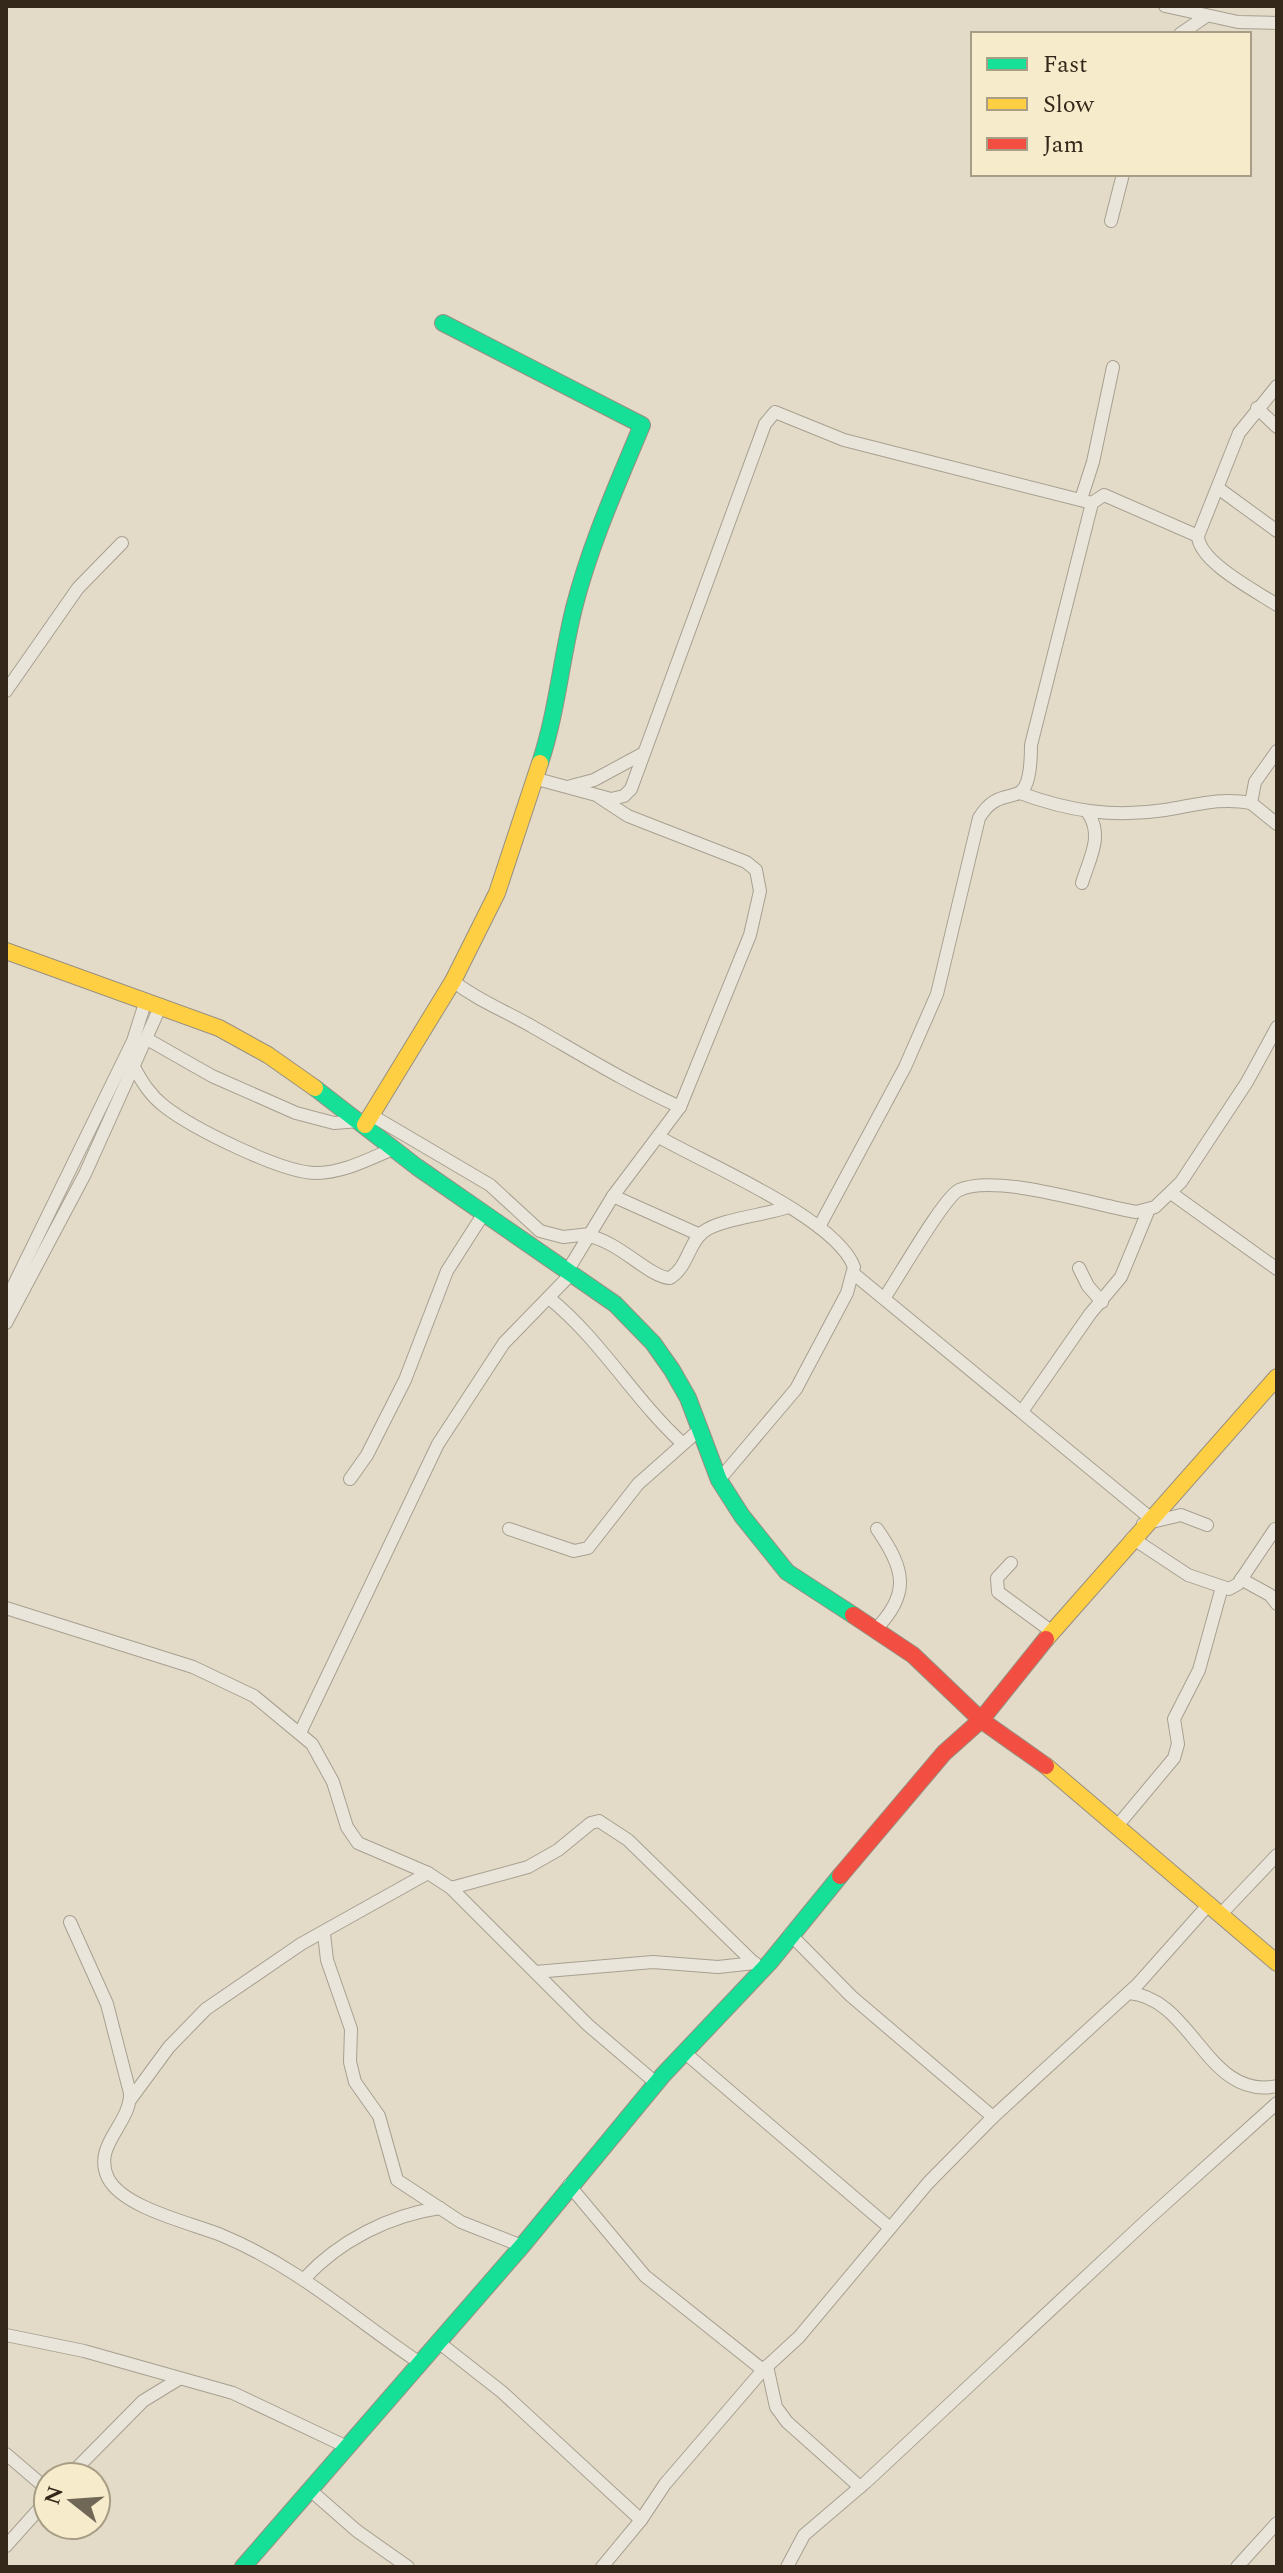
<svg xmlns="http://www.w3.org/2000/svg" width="1283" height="2573" font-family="Spectral,serif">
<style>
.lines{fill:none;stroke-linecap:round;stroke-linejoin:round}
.street-casing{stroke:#a7a091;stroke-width:14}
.fast-casing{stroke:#978f81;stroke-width:18}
.slow-casing{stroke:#978f81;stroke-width:18}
.jam-casing{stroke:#978f81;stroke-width:18}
.street{stroke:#eae5da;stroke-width:12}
.fast{stroke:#16e098;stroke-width:16}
.slow{stroke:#ffcf43;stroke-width:16}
.jam{stroke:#f24e42;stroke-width:16}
</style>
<rect width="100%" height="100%" fill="#e3dbc7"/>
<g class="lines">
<g class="street-casing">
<g id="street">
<path d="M1165,6L1238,22L1277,23"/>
<path d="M1180,34L1205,17"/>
<path d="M1111,221L1123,174"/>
<path d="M1277,386L1239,433L1198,536C1199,562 1256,591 1277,605"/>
<path d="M1257,408L1277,427"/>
<path d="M1218,488L1277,531"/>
<path d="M1081,499L1093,462L1113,367"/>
<path d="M6,691L78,588L122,543"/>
<path d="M1277,751L1255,782L1251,803L1277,824"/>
<path d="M537,779L611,799L624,796L631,789L765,424L775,412L844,440L1092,503"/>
<path d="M571,786L594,780L644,753"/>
<path d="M1020,793C1069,811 1113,818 1165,810C1196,805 1220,797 1251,803"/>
<path d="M1082,883C1089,859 1104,836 1088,813"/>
<path d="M453,981C478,1001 506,1011 533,1027C582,1055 629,1084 680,1107"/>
<path d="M147,1039L212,1076L296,1113L334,1123L360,1121"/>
<path d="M134,1067C142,1082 150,1095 164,1106C192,1128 282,1173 316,1173C343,1173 369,1159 393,1149"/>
<path d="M371,1115L490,1185L540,1231L563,1237L590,1234"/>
<path d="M659,1137C706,1164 836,1218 854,1267L847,1293L796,1389L719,1480"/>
<path d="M1171,1193L1277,1269"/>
<path d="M613,1196L700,1235"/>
<path d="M819,1227L905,1067L937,994L979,818C1005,775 1031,823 1031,745L1092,503L1104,495L1198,536"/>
<path d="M588,1236C619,1241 650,1278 670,1278C688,1267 688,1244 703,1232C720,1219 766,1215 788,1207"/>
<path d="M1079,1268L1088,1286L1102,1302"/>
<path d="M568,1270L613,1196L680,1107L750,935L760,891L756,870L746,862L628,816L599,797"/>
<path d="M854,1274L1149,1517"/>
<path d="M885,1297C898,1278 944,1197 959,1190C996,1173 1095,1205 1136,1212L1155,1207L1181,1182L1247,1082L1277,1027"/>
<path d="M549,1298C601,1340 634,1399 682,1443"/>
<path d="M6,1301L133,1041L146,1000"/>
<path d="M6,1323L85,1174L161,1005"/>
<path d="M1023,1410L1090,1314L1121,1277L1149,1209"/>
<path d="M350,1479L367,1455L405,1380L447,1271L484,1213"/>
<path d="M1143,1524L1181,1515L1207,1525"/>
<path d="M509,1529L574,1551L588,1548L638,1484L699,1430"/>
<path d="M1132,1538L1188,1575L1229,1589L1238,1584L1275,1529"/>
<path d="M1011,1563L997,1578L998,1592L1051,1631"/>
<path d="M1241,1579L1270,1595L1277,1604"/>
<path d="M6,1608L193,1667L254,1696L312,1744L333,1782L347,1827L358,1843L428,1873L451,1888L588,2025L656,2083"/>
<path d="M875,1630C911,1594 905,1569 877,1529"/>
<path d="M300,1733L438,1444L504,1343L572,1273"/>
<path d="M1118,1825L1174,1758L1178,1744L1174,1719L1199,1670L1222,1587"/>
<path d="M451,1888L528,1867L558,1850L591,1823L599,1821L628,1840L754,1963"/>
<path d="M1222,1913L1277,1855"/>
<path d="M70,1922L107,2004L130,2093C131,2124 92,2145 108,2178C123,2208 191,2223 221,2235C300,2268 350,2316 420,2363"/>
<path d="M324,1934L327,1960L351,2029L350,2062L355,2082L379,2116L397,2180L461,2222L522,2246"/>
<path d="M790,1934L851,1996L993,2117"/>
<path d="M535,1972L653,1962L718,1967L755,1963"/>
<path d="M1129,1993C1193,1998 1207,2101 1277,2086"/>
<path d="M684,2052L890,2228"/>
<path d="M130,2100L169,2047L206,2009L301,1944L428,1873"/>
<path d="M569,2185L645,2276L763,2370"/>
<path d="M305,2278C339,2241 390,2215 440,2208"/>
<path d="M6,2335L84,2351L233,2393L345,2446"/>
<path d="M437,2341L502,2392L641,2520"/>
<path d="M767,2366L776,2407L787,2422L860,2487"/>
<path d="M6,2454L48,2490"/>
<path d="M68,2477L143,2401L179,2379"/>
<path d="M309,2489L357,2531L408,2567"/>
<path d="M6,2546L48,2499"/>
<path d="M602,2567L641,2520L665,2484L763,2370L799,2337L928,2183L993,2117L1138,1984L1210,1903"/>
<path d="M787,2567L804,2535L866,2482L1148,2219L1277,2103"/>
<path d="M1237,2567L1277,2523"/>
</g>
</g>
<g class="fast-casing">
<g id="fast">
<path d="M443,323L642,425C617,485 590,545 574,608C561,660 557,712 540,763"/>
<path d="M315,1088L417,1167L615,1304L653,1343L672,1370L688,1398L719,1480L742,1516L787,1572L853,1615"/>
<path d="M243,2567L522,2246L663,2075L770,1962L840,1876"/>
</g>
</g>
<g class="slow-casing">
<g id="slow">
<path d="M6,951L219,1028L268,1055L315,1088"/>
<path d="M365,1125L453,981L497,893L540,763"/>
<path d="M1046,1639L1277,1377"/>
<path d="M1046,1766L1277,1963"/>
</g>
</g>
<g class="jam-casing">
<g id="jam">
<path d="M853,1615L913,1655L981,1720L1046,1766"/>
<path d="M840,1876L944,1753L981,1720L1046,1639"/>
</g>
</g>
<use href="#street" class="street"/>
<use href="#fast" class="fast"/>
<use href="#slow" class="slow"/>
<use href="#jam" class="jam"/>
</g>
<rect width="1283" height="2573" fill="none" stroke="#34281b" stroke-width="16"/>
<rect x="971" y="32" width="280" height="144" fill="#f6ebcb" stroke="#a89d85" stroke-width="2"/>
<rect x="987" y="58" width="40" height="12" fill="#16e098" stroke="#a89d85" stroke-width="2"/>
<text x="1043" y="72" font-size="24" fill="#34281b">Fast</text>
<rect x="987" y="98" width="40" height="12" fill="#ffcf43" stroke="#a89d85" stroke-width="2"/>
<text x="1043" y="112" font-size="24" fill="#34281b">Slow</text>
<rect x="987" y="138" width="40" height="12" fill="#f24e42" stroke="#a89d85" stroke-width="2"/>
<text x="1043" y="152" font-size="24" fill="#34281b">Jam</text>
<g transform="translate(72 2501) rotate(287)"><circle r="38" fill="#f6ebcb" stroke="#a89d85" stroke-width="2"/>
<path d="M0-6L14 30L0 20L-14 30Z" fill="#716757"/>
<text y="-12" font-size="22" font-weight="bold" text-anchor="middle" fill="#34281b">N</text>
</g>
</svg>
